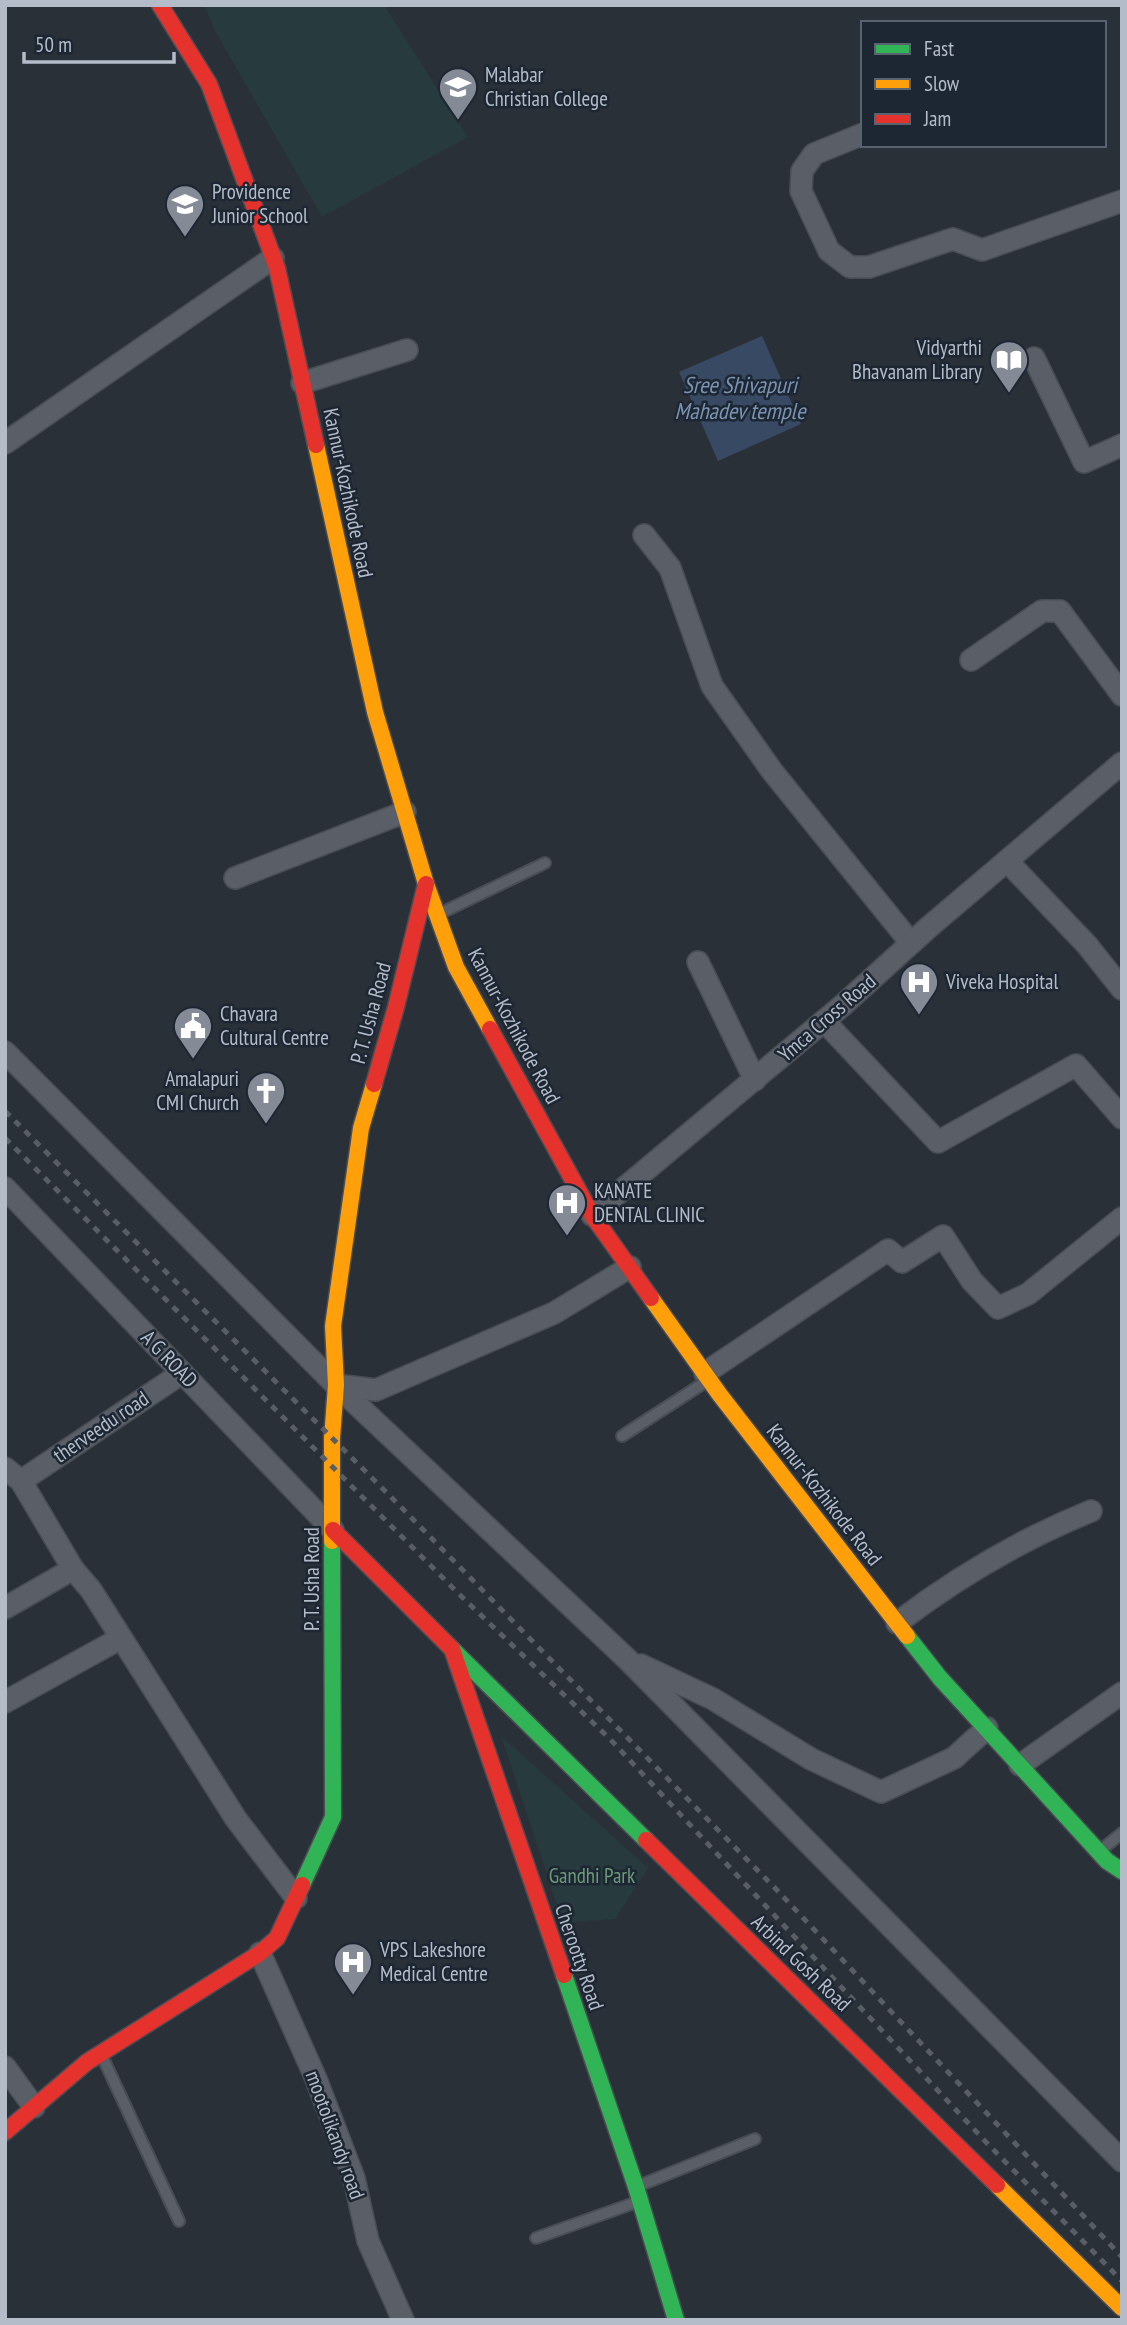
<svg xmlns="http://www.w3.org/2000/svg" width="1127" height="2325" font-family="'PT Sans Narrow',sans-serif">
<style>
.green{fill:#273a3e}
.water{fill:#384963}
.lines{fill:none;stroke-linecap:round;stroke-linejoin:round}
.lane-casing{stroke:#484c53;stroke-width:14}
.street-casing{stroke:#484c53;stroke-width:24}
.fast-casing{stroke:#484c53;stroke-width:19}
.slow-casing{stroke:#484c53;stroke-width:19}
.jam-casing{stroke:#484c53;stroke-width:19}
.lane{stroke:#5a5e66;stroke-width:10}
.street{stroke:#5a5e66;stroke-width:21}
.fast{stroke:#30b455;stroke-width:16}
.slow{stroke:#ff9f0a;stroke-width:16}
.jam{stroke:#e5322d;stroke-width:16}
.rail{stroke:#595d64;stroke-width:5;stroke-dasharray:7 7;stroke-linecap:butt}
.labels{text-anchor:middle;stroke-width:5;stroke-linejoin:round;paint-order:stroke}
.poi-label{font-size:21px;fill:#b4bcc9;stroke:#1d2633;text-anchor:start}
.street-label{font-size:21px;fill:#b4bcc9;stroke:#1d2633}
.park-label{font-size:21px;fill:#6b9a76;stroke:#1d2633}
.water-label{font-size:23px;font-style:italic;fill:#7c92b1;stroke:#1d2633}
</style>
<rect width="100%" height="100%" fill="#2a3038"/>
<g class="green">
<path d="M204,5H384L468,137L322,217L215,31Z"/>
<path d="M501,1736L648,1868L615,1919L563,1923Z"/>
</g>
<path class="water" d="M762,336L801,424L718,461L679,372Z"/>
<g class="lines">
<g class="lane-casing">
<g id="lane">
<path d="M441,913L545,863"/>
<path d="M622,1436L707,1381"/>
<path d="M1101,1850L1122,1833"/>
<path d="M102,2056L179,2221"/>
<path d="M638,2186L755,2139"/>
<path d="M536,2238L637,2202"/>
</g>
</g>
<g class="street-casing">
<g id="street">
<path d="M863,134L814,154L802,171L801,191L829,251L850,267H869L953,239L982,250L1122,201"/>
<path d="M1034,358L1084,462L1122,445"/>
<path d="M302,383L407,350"/>
<path d="M5,443L273,258"/>
<path d="M644,535L670,568L712,686L772,771L911,943"/>
<path d="M971,660L1042,611H1060L1122,695"/>
<path d="M1007,861L1087,945L1122,989"/>
<path d="M235,878L405,812"/>
<path d="M698,962L755,1080"/>
<path d="M824,1021L938,1142L1076,1065L1122,1118"/>
<path d="M5,1052L336,1385L626,1658L1122,2161"/>
<path d="M5,1188L333,1530"/>
<path d="M592,1215L843,1005L929,927L1122,763"/>
<path d="M705,1373L888,1250L902,1262L943,1236L972,1281L998,1308L1028,1294L1122,1218"/>
<path d="M336,1385L376,1390L554,1313L630,1267"/>
<path d="M5,1468L21,1481L73,1569L91,1590L236,1819L296,1898"/>
<path d="M21,1481L182,1373"/>
<path d="M5,1608L73,1569"/>
<path d="M897,1623C956,1578 1022,1539 1091,1511"/>
<path d="M641,1665L713,1699L811,1759L881,1792L954,1758L987,1728"/>
<path d="M5,1702L121,1638"/>
<path d="M1020,1765L1122,1693"/>
<path d="M260,1953L316,2079L354,2178L368,2241L403,2320"/>
<path d="M5,2067L34,2107"/>
</g>
</g>
<g class="fast-casing">
<g id="fast">
<path d="M907,1636L940,1678L1107,1861L1122,1871"/>
<path d="M452,1649L646,1840"/>
<path d="M302,1885L333,1817L332,1541"/>
<path d="M564,1975L636,2187L676,2320"/>
</g>
</g>
<g class="slow-casing">
<g id="slow">
<path d="M316,445L375,712L426,884L456,967L490,1029"/>
<path d="M651,1298L720,1395L907,1636"/>
<path d="M332,1541V1438L336,1385L333,1326L361,1128L374,1084"/>
<path d="M997,2185L1122,2308"/>
</g>
</g>
<g class="jam-casing">
<g id="jam">
<path d="M160,5L209,84L277,268L316,445"/>
<path d="M490,1029L592,1215L651,1298"/>
<path d="M374,1084L396,1007L426,884"/>
<path d="M333,1530L452,1649L564,1975"/>
<path d="M646,1840L997,2185"/>
<path d="M5,2132L87,2062L260,1953L277,1938L302,1885"/>
</g>
</g>
<use href="#lane" class="lane"/>
<use href="#street" class="street"/>
<use href="#fast" class="fast"/>
<use href="#slow" class="slow"/>
<use href="#jam" class="jam"/>
<g class="rail">
<path d="M5,1111L390,1496L775,1888L1122,2257"/>
<path d="M5,1138L460,1595L610,1739L984,2140L1122,2281"/>
</g>
</g>
<defs>
<g id="university-pin" transform="scale(2.0125)"><path d="M0 17L-7.5 6A9.5 9.5 0 1 1 7.5 6Z" fill="#848b96" stroke="#1d2633"/><path d="M0-5L7-2L0 1L-7-2ZM-4 1L0 2.5L4 1V4Q0 6-4 4Z" fill="#fff"/></g>
<g id="school-pin" transform="scale(2.0125)"><path d="M0 17L-7.5 6A9.5 9.5 0 1 1 7.5 6Z" fill="#848b96" stroke="#1d2633"/><path d="M0-5L7-2L0 1L-7-2ZM-4 1L0 2.5L4 1V4Q0 6-4 4Z" fill="#fff"/></g>
<g id="library-pin" transform="scale(2.0125)"><path d="M0 17L-7.5 6A9.5 9.5 0 1 1 7.5 6Z" fill="#848b96" stroke="#1d2633"/><path d="M-6-4Q-3-5.5-.7-3.5V5Q-3 3-6 4ZM6-4Q3-5.5 .7-3.5V5Q3 3 6 4Z" fill="#fff"/></g>
<g id="hospital-pin" transform="scale(2.0125)"><path d="M0 17L-7.5 6A9.5 9.5 0 1 1 7.5 6Z" fill="#848b96" stroke="#1d2633"/><path d="M-5-5h3v3.5h4V-5h3V5h-3V1.5h-4V5h-3Z" fill="#fff"/></g>
<g id="civic-pin" transform="scale(2.0125)"><path d="M0 17L-7.5 6A9.5 9.5 0 1 1 7.5 6Z" fill="#848b96" stroke="#1d2633"/><path d="M-.6-6.5H3V-4.5H.6V-3L4-1V1h2V6H-6V1h2V-1L-.6-3ZM-1.2 2.5V6h2.4V2.5Z" fill="#fff"/></g>
<g id="church-pin" transform="scale(2.0125)"><path d="M0 17L-7.5 6A9.5 9.5 0 1 1 7.5 6Z" fill="#848b96" stroke="#1d2633"/><path d="M-1.2-6h2.4v3.5h3.3v2.4h-3.3V6h-2.4V-.1h-3.3v-2.4h3.3Z" fill="#fff"/></g>
</defs>
<g fill-rule="evenodd">
<use href="#university-pin" x="458" y="87"/>
<use href="#school-pin" x="185" y="204"/>
<use href="#library-pin" x="1009" y="360"/>
<use href="#hospital-pin" x="919" y="982"/>
<use href="#civic-pin" x="193" y="1026"/>
<use href="#church-pin" x="266" y="1091"/>
<use href="#hospital-pin" x="567" y="1203"/>
<use href="#hospital-pin" x="353" y="1962"/>
</g>
<g class="labels">
<g class="poi-label">
<text x="485" y="82">Malabar<tspan x="485" dy="24">Christian College</tspan></text>
<text x="212" y="199">Providence<tspan x="212" dy="24">Junior School</tspan></text>
<text x="982" y="355" text-anchor="end">Vidyarthi<tspan x="982" dy="24">Bhavanam Library</tspan></text>
<text x="946" y="989">Viveka Hospital</text>
<text x="220" y="1021">Chavara<tspan x="220" dy="24">Cultural Centre</tspan></text>
<text x="239" y="1086" text-anchor="end">Amalapuri<tspan x="239" dy="24">CMI Church</tspan></text>
<text x="594" y="1198">KANATE<tspan x="594" dy="24">DENTAL CLINIC</tspan></text>
<text x="380" y="1957">VPS Lakeshore<tspan x="380" dy="24">Medical Centre</tspan></text>
</g>
<g class="street-label">
<text transform="translate(348 493) rotate(78)" y="7">Kannur-Kozhikode Road</text>
<text transform="translate(371 1013) rotate(-75)" y="7">P. T. Usha Road</text>
<text transform="translate(827 1018) rotate(-41)" y="7">Ymca Cross Road</text>
<text transform="translate(514 1026) rotate(62)" y="7">Kannur-Kozhikode Road</text>
<text transform="translate(169 1359) rotate(46)" y="7">A G ROAD</text>
<text transform="translate(101 1427) rotate(-34)" y="7">therveedu road</text>
<text transform="translate(824 1495) rotate(52)" y="7">Kannur-Kozhikode Road</text>
<text transform="translate(312 1579) rotate(-90)" y="7">P. T. Usha Road</text>
<text transform="translate(579 1957) rotate(71)" y="7">Cherootty Road</text>
<text transform="translate(801 1963) rotate(44)" y="7">Arbind Gosh Road</text>
<text transform="translate(335 2135) rotate(70)" y="7">mootolikandy road</text>
</g>
<g class="park-label">
<text x="592" y="1883">Gandhi Park</text>
</g>
<g class="water-label">
<text x="740" y="393">Sree Shivapuri<tspan x="740" dy="26">Mahadev temple</tspan></text>
</g>
</g>
<rect width="1127" height="2325" fill="none" stroke="#b4bcc9" stroke-width="14"/>
<rect x="861" y="21" width="245" height="126" fill="#1d2633" stroke="#59626f" stroke-width="2"/>
<rect x="875" y="44" width="35" height="10" fill="#30b455" stroke="#59626f" stroke-width="2"/>
<text x="924" y="56" font-size="21" fill="#b4bcc9">Fast</text>
<rect x="875" y="79" width="35" height="10" fill="#ff9f0a" stroke="#59626f" stroke-width="2"/>
<text x="924" y="91" font-size="21" fill="#b4bcc9">Slow</text>
<rect x="875" y="114" width="35" height="10" fill="#e5322d" stroke="#59626f" stroke-width="2"/>
<text x="924" y="126" font-size="21" fill="#b4bcc9">Jam</text>
<path d="M24 52v10h150v-10" fill="none" stroke="#b4bcc9" stroke-width="3.5"/>
<text x="35" y="52" font-size="21" fill="#b4bcc9" stroke="#1d2633" stroke-width="5" paint-order="stroke">50 m</text>
</svg>
